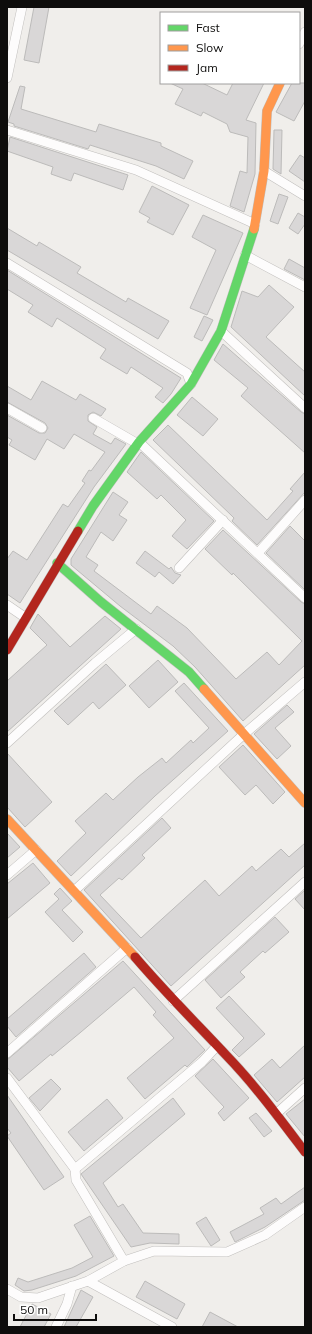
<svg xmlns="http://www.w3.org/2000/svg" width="312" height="1334" font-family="Mulish,sans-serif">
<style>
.building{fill:#d9d7d7;stroke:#bcbbba}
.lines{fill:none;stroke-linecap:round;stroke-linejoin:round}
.street-casing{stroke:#c1bfbd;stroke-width:10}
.fast-casing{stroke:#c1bfbd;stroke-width:10}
.slow-casing{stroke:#c1bfbd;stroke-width:10}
.jam-casing{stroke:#c1bfbd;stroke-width:10}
.street{stroke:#fdfcfc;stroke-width:9}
.fast{stroke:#63d668;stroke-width:9}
.slow{stroke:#ff974d;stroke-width:9}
.jam{stroke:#b3261e;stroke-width:9}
</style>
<rect width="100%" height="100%" fill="#f0eeeb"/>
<g class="building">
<path d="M34,7H49L39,63L24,60Z"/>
<path d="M170,83H202L227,95L233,83H264L246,120L256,123L255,174L244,212L230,206L240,171L247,173L248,137L230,132L227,124L203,112L201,116L175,104L183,89Z"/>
<path d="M292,83H305V101L294,121L276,112Z"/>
<path d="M20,86L25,87L21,109L96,132L99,124L161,143V146L193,161L184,179L156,166L90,145L88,149L14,126V124L8,122Z"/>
<path d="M274,130H282L281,174L273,169Z"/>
<path d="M10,137L128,175L123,190L74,173L71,181L51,174L53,167L7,151Z"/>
<path d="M300,155L305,158V182L289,171Z"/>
<path d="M152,186L189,205L173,235L147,222L150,218L139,212Z"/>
<path d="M279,194L288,197L278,224L270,221Z"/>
<path d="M298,213L305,217V224L298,234L289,228Z"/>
<path d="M203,215L243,233L207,315L190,308L216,250L192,237Z"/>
<path d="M7,228L37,246L39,242L81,267L77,273L126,302L128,298L169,321L158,339L7,250Z"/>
<path d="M289,259L305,268V280L284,269Z"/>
<path d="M7,270L181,378L171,394L163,403L155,397L163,388L131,367L127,374L100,358L106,349L57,318L52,327L28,312L33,305L7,289Z"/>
<path d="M269,285L294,307L266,337L305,372V396L231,327L242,291L258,297Z"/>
<path d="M204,316L213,320L202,341L194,337Z"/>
<path d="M223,344L301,412L305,414V453L241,396L248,388L214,360Z"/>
<path d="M42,381L76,400L80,394L106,409L101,416L93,412L88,415V421L97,427L93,434L111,444L115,438L126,444L94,487L20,603L7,594V559L13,551L27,560L63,504L68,507L85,483L82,481L89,470L91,471L105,452L74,434L64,449L47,439L35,460L9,445L12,440L7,437V415L39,433H45L48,428L45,423L7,402V386L31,400Z"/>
<path d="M192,397L218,419L203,436L177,415Z"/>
<path d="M168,425L267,520L293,491L290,489L305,472V492L257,545L232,521L234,518L232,516L153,440Z"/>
<path d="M141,452L214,521L187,549L172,536L186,520L161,495L157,499L127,472Z"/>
<path d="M113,492L128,502L119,515L127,520L113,541L101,532L86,557L98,565L94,571L151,614L157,606L187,628L236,679L267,652L279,665L302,641L233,573L232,575L205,549L223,530L301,602L305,604V665L243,721L195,667L173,646L120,606L71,565V559Z"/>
<path d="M290,526L305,541V590L266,553Z"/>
<path d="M145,551L169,569L171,567L175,573L181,575L173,584L159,572L155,577L136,563Z"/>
<path d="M38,614L70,647L105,616L121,629L7,732V681L47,645L30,628Z"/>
<path d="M158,660L178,682L149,708L129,686Z"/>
<path d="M106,664L126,685L99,709L93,702L68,725L54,711Z"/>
<path d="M184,683L228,731L155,796L71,876L57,861L86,833L75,821L106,793L113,800L138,777L162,758L166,763L191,740L193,743L209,728L175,691Z"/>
<path d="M287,705L294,712L275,728L291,746L277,759L254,734Z"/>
<path d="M243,745L285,792L273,804L256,785L245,795L219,767Z"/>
<path d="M7,753L52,802L25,827L7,807Z"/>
<path d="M162,818L171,828L142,855L145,858L122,880L119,878L100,895L141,938L205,880L219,896L252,866L256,871L281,849L289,857L305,843V865L171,986L84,890Z"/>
<path d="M7,833L20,847L7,858Z"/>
<path d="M33,863L50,883L7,919V884Z"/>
<path d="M60,888L72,901L62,910L83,932L73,942L45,912L59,899L54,894Z"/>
<path d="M305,890V910L295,899Z"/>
<path d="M275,917L289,932L265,953L263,951L240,972L245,977L221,998L205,980Z"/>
<path d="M84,953L96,967L16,1037L7,1026V1019Z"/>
<path d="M123,961L205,1050L187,1067L185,1065L145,1099L127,1078L174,1038L153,1015L156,1012L134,987L81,1032L52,1056L51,1054L19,1081L7,1067V1060Z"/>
<path d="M229,996L265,1034L239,1057L232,1050L244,1038L216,1008Z"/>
<path d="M305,1045V1077L277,1102L254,1075L272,1059L280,1068Z"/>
<path d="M213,1059L249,1098L224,1121L218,1113L224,1107L195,1076Z"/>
<path d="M51,1079L61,1089L40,1111L29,1098Z"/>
<path d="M7,1095L64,1177L44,1190L7,1136L11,1133L7,1128Z"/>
<path d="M173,1098L185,1114L103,1183L118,1207L123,1204L143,1233L179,1234V1244L150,1243L131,1247L81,1174Z"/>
<path d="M107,1099L123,1118L84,1151L68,1132Z"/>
<path d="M305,1099V1137L286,1114Z"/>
<path d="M256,1113L272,1131L264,1137L249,1118Z"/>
<path d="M305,1187V1200L265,1227L235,1242L230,1232L264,1214L260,1208L276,1198L281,1204Z"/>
<path d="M90,1216L114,1256L76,1276L32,1290L24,1291L15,1285L18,1278L28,1282L72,1268L93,1257L74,1225Z"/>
<path d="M206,1217L220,1240L211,1246L196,1223Z"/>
<path d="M145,1281L185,1304L177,1319L136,1297Z"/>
<path d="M81,1290L93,1297L76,1327H64Z"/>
<path d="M32,1304L51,1314L44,1327H20Z"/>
<path d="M210,1312L238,1327H202Z"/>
</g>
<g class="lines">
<g class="street-casing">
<g id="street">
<path d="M299,44L305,32"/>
<path d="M7,78L22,7"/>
<path d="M7,130L136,170L255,224"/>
<path d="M264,171L305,196"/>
<path d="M245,255L305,287"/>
<path d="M7,263L187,373L191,384"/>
<path d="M221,331L305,408"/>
<path d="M7,408L42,428"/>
<path d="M93,418L138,444"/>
<path d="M139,442L305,598"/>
<path d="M258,553L305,500"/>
<path d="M179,568L223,520"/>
<path d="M7,605L26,618"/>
<path d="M7,743L95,663L136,629"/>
<path d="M7,875L36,850"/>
<path d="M74,891L243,735L305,682"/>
<path d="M173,1001L305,882"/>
<path d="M7,1053L127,948"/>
<path d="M7,1078L75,1169L202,1062L217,1046"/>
<path d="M276,1114L305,1088"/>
<path d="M75,1169L76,1180L124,1261"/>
<path d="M88,1281L172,1327"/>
<path d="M7,1289L21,1297L38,1298L88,1281L124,1261L154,1251L227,1252L265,1235L305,1207"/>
<path d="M56,1327L67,1304L72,1286"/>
</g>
</g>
<g class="fast-casing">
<g id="fast">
<path d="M78,531L93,506L139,442L191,384L221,331L254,229"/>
<path d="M57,563L101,602L189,672L204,689"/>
</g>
</g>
<g class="slow-casing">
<g id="slow">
<path d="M254,229L264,171L267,111L280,83"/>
<path d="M204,689L305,803"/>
<path d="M7,819L135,957"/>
</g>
</g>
<g class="jam-casing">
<g id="jam">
<path d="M7,650L78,531"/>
<path d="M135,957C164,991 195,1022 226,1055C255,1085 280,1119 305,1152"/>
</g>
</g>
<use href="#street" class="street"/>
<use href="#fast" class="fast"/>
<use href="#slow" class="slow"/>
<use href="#jam" class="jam"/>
</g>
<rect width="312" height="1334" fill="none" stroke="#0e0d0c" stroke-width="16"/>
<rect x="160" y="12" width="140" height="72" fill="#ffffff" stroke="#9f9e9e"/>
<rect x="168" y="25" width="20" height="6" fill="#63d668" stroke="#9f9e9e"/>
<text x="196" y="32" font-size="12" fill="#0e0d0c">Fast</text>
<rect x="168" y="45" width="20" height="6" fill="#ff974d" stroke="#9f9e9e"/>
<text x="196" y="52" font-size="12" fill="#0e0d0c">Slow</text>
<rect x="168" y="65" width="20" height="6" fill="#b3261e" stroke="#9f9e9e"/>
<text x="196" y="72" font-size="12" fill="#0e0d0c">Jam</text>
<path d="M14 1314v6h82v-6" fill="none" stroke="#0e0d0c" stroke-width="2"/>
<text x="20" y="1314" font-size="12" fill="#0e0d0c" stroke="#ffffff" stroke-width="3" paint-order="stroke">50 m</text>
</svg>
